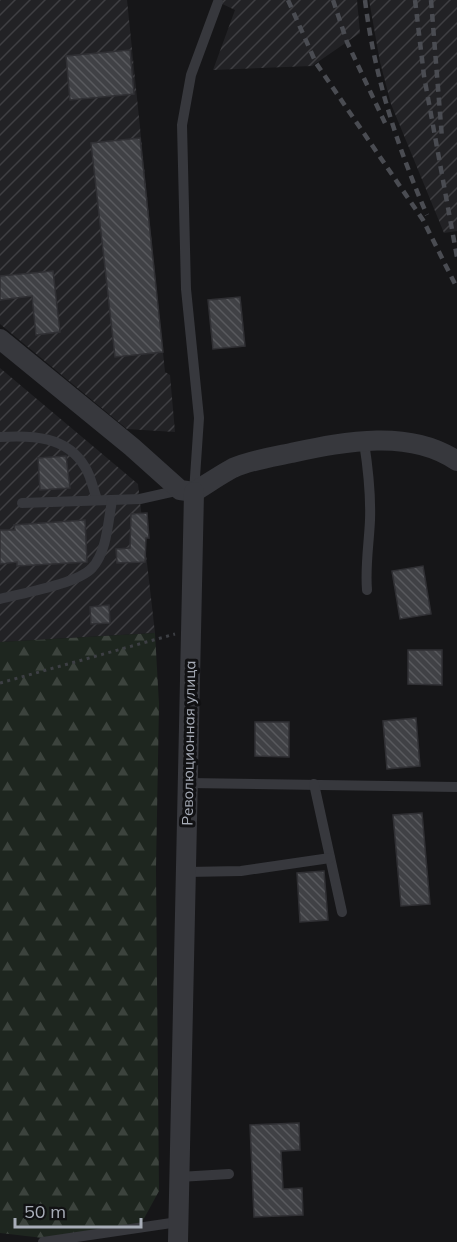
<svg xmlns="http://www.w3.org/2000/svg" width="457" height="1242" font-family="Mulish,sans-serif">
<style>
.industrial{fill:url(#industrial-furrows)}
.forest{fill:url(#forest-firs)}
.building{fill:url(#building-back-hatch);stroke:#303034;stroke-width:1.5}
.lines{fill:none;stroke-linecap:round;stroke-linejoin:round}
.path{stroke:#3d3f44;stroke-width:3;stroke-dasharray:3 4.5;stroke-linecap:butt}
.lane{stroke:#37383d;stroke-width:10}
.street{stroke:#37383d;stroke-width:20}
.rail{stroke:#4a4c52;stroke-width:4.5;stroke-dasharray:8 6;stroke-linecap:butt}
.labels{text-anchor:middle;stroke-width:6;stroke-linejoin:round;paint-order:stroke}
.street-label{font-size:15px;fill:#a8adb8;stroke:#111113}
</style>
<defs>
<pattern id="industrial-furrows" width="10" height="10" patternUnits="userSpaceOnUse" patternTransform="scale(1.5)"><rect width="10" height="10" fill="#222225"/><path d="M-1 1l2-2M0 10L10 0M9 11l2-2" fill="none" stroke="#3f3f43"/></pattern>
<pattern id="forest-firs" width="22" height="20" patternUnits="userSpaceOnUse" patternTransform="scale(1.5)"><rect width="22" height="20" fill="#1e261f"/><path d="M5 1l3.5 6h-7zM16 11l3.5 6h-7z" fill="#3c433d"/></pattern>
<pattern id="building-back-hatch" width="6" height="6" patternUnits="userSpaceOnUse" patternTransform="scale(1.5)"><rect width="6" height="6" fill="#404145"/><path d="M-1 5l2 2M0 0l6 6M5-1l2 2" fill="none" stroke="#595a5e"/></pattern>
</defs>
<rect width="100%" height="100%" fill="#161618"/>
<g class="industrial">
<path d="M0,0H127L165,372L170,375L175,432L127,429L0,324Z"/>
<path d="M214,0H357L360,33L312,66L213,70L235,10Z"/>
<path d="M369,0H457V231L444,233L391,104L380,62Z"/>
<path d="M0,368L138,484L155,633L0,642Z"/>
</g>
<path class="forest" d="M155,633L159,704L156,869L159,1191L141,1224L43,1238L0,1233V642Z"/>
<g class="building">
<path d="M130,50L134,94L70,100L66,56Z"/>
<path d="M140,138L163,352L115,357L91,143Z"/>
<path d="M53,271L60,332L36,335L32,296L0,300V276Z"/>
<path d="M240,297L245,346L213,349L208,300Z"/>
<path d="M66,456L70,488L40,490L38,458Z"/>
<path d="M147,513L149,538H146L145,562L117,563L116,549L130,548L131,514Z"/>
<path d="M85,520L87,562L17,566V562L0,564V530H15L14,525Z"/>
<path d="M423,566L431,614L400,619L392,571Z"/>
<path d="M109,605L110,623L91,624L90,607Z"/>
<path d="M408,650H442V685L408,684Z"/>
<path d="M416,718L420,766L387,769L383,721Z"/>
<path d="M255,722H289V757L255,756Z"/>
<path d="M422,813L430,904L401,906L393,815Z"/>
<path d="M324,871L328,920L300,922L297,873Z"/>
<path d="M299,1123L300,1150L281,1151L283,1189L302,1188L303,1215L254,1217L250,1125Z"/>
</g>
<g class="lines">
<path class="path" d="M0,683L175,634"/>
<g class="lane">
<path d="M0,437C32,435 67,436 85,467C91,476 93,489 97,499"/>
<path d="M364,442C368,468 371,493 370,520C369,544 365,566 367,590"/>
<path d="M194,492L199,418L186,289L182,125L191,75L218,2"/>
<path d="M22,503L140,499L180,490"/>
<path d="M0,599C23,593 77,584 92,568C107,552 108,521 112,501"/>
<path d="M189,783L457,787"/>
<path d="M314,784L342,912"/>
<path d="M187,872L241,871L330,858"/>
<path d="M179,1177L229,1174"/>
<path d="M43,1242L178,1222"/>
</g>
<g class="street">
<path d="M0,339L132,447L180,490L194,492"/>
<path d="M194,492C207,484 220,475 233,468C251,460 272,457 291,453C344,442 409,428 457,461"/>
<path d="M178,1242L194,492"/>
</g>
<g class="rail">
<path d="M288,0L316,63L423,220L457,288"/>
<path d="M333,0L347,42L385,123"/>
<path d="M365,0C374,75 397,146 427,215"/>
<path d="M415,0L424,76L457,257"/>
<path d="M431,0L442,138"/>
</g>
</g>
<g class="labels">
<g class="street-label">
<text transform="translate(189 743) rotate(-89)" y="5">Революционная улица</text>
</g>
</g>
<path d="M15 1218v9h126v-9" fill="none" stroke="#a8adb8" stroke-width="3"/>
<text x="24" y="1218" font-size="18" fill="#a8adb8" stroke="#111113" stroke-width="4.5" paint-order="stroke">50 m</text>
</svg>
